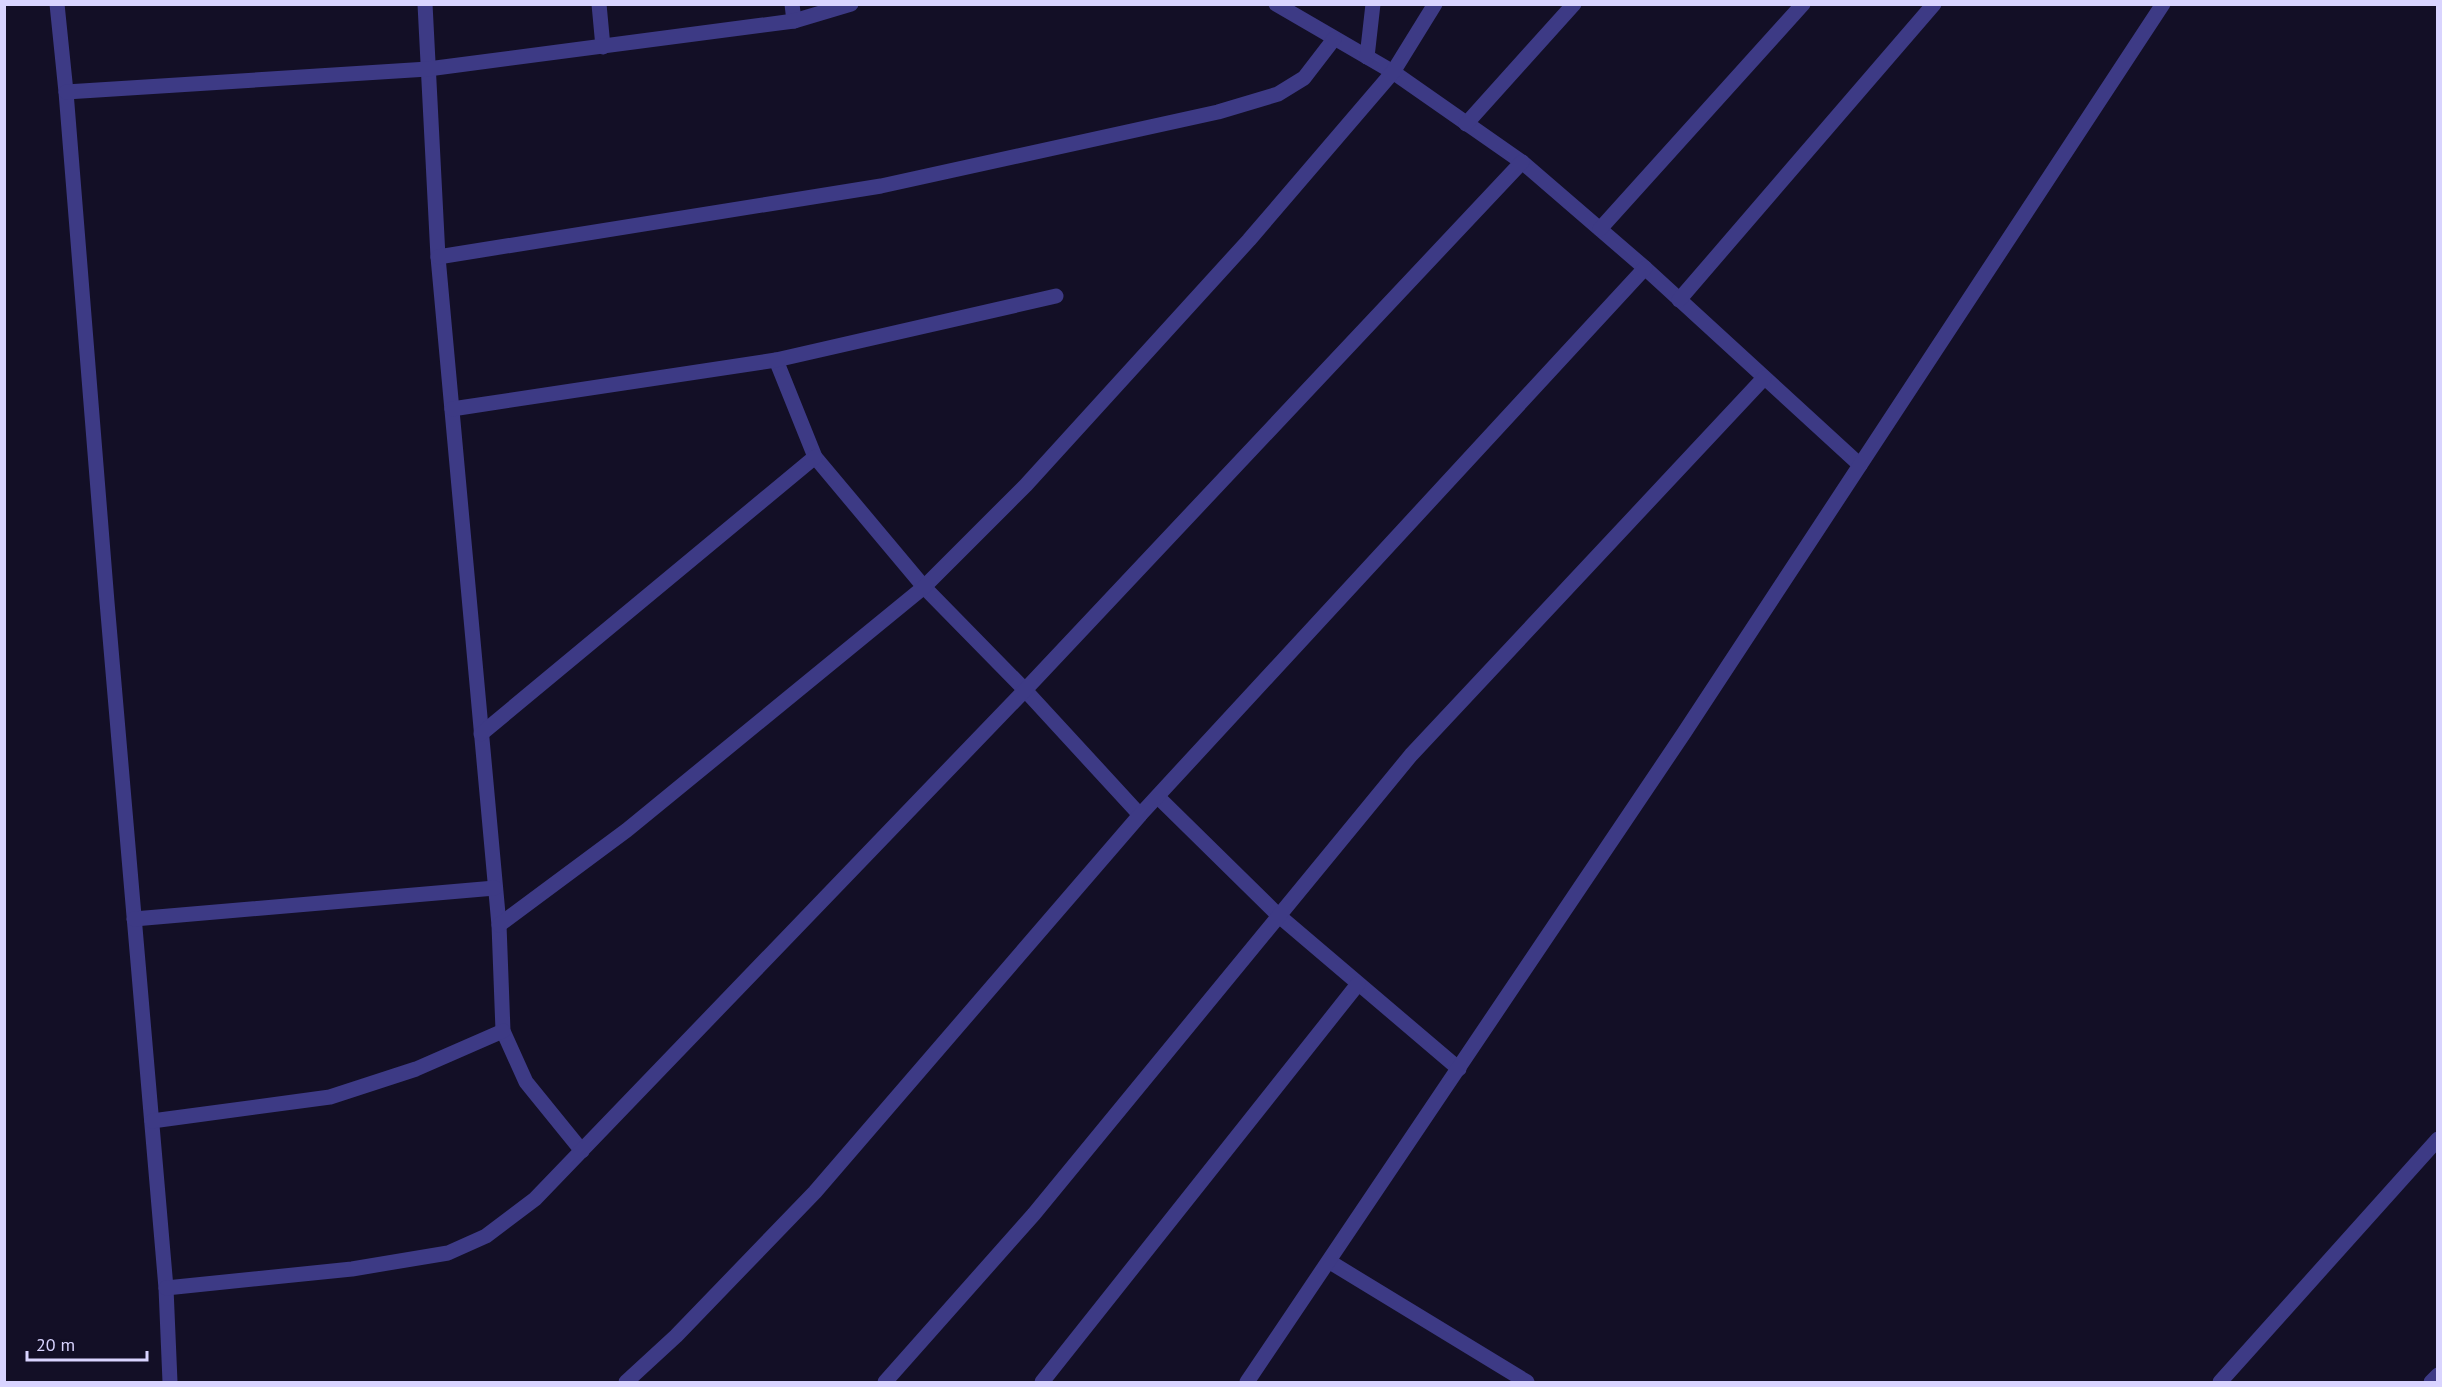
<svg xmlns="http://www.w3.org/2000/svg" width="2442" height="1387" font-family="'PT Sans',sans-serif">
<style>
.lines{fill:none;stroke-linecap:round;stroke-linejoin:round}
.minor{stroke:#3d3a85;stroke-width:15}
</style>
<rect width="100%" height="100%" fill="#130f26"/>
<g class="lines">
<g class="minor">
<path d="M57,4L66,92L107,602L166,1288L170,1382"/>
<path d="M425,4L438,257L499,925L503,1031L526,1082L582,1151"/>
<path d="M599,4L603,47"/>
<path d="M792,4L794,21"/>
<path d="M1276,4L1393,72L1522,162L1645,268L1860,465"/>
<path d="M1367,57L1373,4"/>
<path d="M66,92L428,69L794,21L851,4"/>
<path d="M1466,124L1574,4"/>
<path d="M1600,229L1803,4"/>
<path d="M438,257L881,186L1218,112L1278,94L1304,78L1334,39"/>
<path d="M1679,300L1934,4"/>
<path d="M776,360L815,457L924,587L1025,690L1140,815"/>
<path d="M452,409L776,360L1056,296"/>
<path d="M481,734L815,457"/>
<path d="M1158,797L1278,915L1459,1069"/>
<path d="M134,919L495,888"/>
<path d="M499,925L627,830L924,587L1026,485L1249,240L1393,72L1435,4"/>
<path d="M152,1121L330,1097L416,1069L503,1031"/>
<path d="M1330,1262L1527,1382"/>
<path d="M166,1288L352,1269L448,1253L486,1236L535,1199L1025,690L1522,162"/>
<path d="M626,1382L676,1336L815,1192L1140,815L1645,268"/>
<path d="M885,1382L1034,1214L1411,755L1764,378"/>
<path d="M1042,1382L1358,984"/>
<path d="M1247,1382L1684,733L2163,4"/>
<path d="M2220,1382L2438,1139"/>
<path d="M2431,1382L2438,1375"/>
</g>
</g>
<rect width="2442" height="1387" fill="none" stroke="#d9d4ff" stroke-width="12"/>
<path d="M27 1351v9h120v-9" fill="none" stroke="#d9d4ff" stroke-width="3"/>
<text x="36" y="1351" font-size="18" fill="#d9d4ff" stroke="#130f26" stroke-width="4.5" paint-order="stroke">20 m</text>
</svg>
